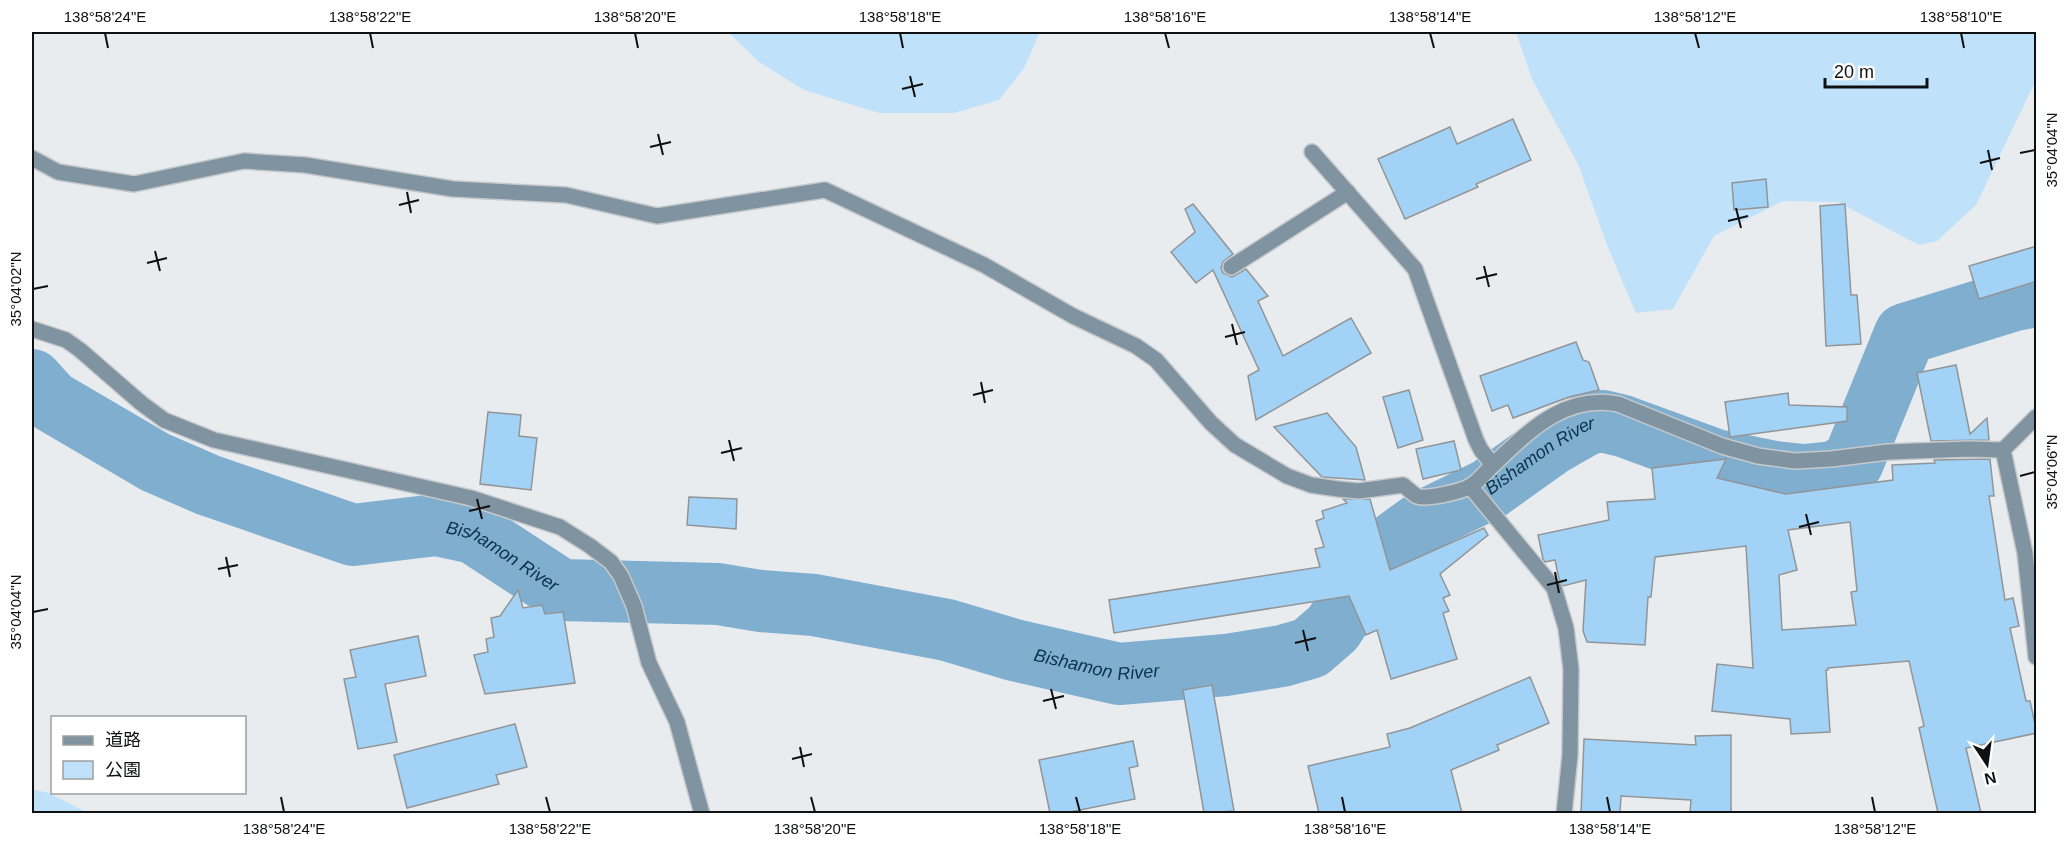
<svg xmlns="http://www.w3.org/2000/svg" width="2068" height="845" font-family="Arial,'Noto Sans JP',sans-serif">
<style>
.green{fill:#bfe1f9}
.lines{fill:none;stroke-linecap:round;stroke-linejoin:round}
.river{stroke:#7faecf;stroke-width:62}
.building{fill:#a2d2f5;stroke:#929597;stroke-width:1.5;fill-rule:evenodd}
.lane-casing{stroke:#c6c9cb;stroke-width:18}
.street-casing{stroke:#c6c9cb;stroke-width:18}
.lane{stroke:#7f93a1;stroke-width:15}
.street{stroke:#7f93a1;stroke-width:15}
.ticks{fill:none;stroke:#0f1011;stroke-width:2}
.labels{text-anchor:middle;stroke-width:4.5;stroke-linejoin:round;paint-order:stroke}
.water-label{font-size:18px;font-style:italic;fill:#0c334a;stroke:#fff}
.neatline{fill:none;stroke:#0f1011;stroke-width:2}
.ticks-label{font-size:15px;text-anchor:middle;fill:#0f1011}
</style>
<rect width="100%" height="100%" fill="#e9ecef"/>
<g class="green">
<path d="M728,32H1040L1024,68L999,100L954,113H879L804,90L759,62Z"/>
<path d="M1516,32H2036V80L1976,205L1937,241L1919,245L1838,202L1783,201L1714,236L1673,309L1636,313L1607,245L1578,164L1532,79Z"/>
<path d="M32,789L49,793L88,813H32Z"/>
</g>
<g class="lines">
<path class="river" id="s1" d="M32,380L51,401L155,462L208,485L353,535L436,525L474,533L561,590L718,594L760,601L814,605L947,630L1014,650L1119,674L1226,665L1282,656L1310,648L1333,628L1376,561L1395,542L1424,521L1489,489L1552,444L1587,424L1602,421L1623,426L1716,460L1774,472L1804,475L1834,472L1853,462L1905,334L2015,300L2036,296"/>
</g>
<g class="building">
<path d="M1513,119L1531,160L1476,184L1478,187L1405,219L1378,159L1450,127L1457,144Z"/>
<path d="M1766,179L1768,207L1734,210L1732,183Z"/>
<path d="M1193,204L1233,254L1223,262L1221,268L1223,273L1232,277L1246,269L1268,296L1258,301L1283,356L1351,318L1371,353L1256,420L1248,376L1259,370L1213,270L1196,283L1171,252L1195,232L1185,209Z"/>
<path d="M1845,204L1851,295H1857L1861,344L1826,346L1820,206Z"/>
<path d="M2037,246V281L1979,299L1969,266Z"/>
<path d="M1576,342L1583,360L1589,362L1599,390L1569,397L1513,418L1508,405L1492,411L1480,376Z"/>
<path d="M1956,365L1970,434L1987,418L1989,440L1931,441L1917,373Z"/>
<path d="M1409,390L1423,440L1398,448L1383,397Z"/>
<path d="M1788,393L1789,405L1847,407V421L1730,437L1725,402Z"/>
<path d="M488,412L521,415L519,436L537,438L531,490L480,484Z"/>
<path d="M1327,413L1356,447L1365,480L1322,477L1274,427Z"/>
<path d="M1454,441L1461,470L1423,479L1416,449Z"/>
<path d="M1726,459L1717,478L1786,494L1893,480L1892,465L1935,463L1934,460L1990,459L1994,496H1989L2005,600L2013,598L2019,626L2010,628L2026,701H2030L2037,733L1966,748L1981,813H1938L1919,728L1924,726L1909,661L1828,668V670H1826L1830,732L1791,734L1790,719L1712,711L1717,664L1753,668L1746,546L1655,557L1651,597H1648L1645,645L1587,642L1583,631L1586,580L1563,586L1559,579L1555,560L1545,562L1543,559L1538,535L1609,520L1607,502L1655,499L1652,468ZM1850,522L1857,591L1851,592L1856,625L1782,630L1779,575L1797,570L1788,530Z"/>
<path d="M689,497L737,499L736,529L687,525Z"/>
<path d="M1343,499H1370L1390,570L1484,528L1488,535L1440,574L1450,595L1443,598L1449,611L1443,613L1457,659L1391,679L1377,630L1366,635L1349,596L1114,633L1109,600L1320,567L1315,549L1324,547L1316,521L1324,518L1322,511L1347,503Z"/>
<path d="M518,590L523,608L542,605L545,614L563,612L575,683L485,694L474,655L488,652L486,639L494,637L491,618L500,616Z"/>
<path d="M418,636L426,676L385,684L397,742L358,749L344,679L356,677L350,650Z"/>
<path d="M1530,677L1549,723L1497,745L1499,750L1451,770L1462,813H1319L1308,766L1390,747L1387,734L1410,728Z"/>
<path d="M1212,685L1234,811L1204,813L1183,690Z"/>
<path d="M515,724L527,767L496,775L499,784L407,808L394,755Z"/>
<path d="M1731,735V813H1690L1691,800L1621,796L1620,813H1581L1584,739L1696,745L1695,736Z"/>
<path d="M1133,741L1138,766L1129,768L1135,799L1065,813H1050L1039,760Z"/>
</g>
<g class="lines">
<g class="lane-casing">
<g id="lane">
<path d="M1312,152L1415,269L1476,440L1481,450L1493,465"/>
<path d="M1231,267L1348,192"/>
</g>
</g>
<g class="street-casing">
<g id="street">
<path d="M32,158L58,172L134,184L244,161L305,165L453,189L566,195L657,216L825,190L984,265L1073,316L1136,346L1156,360L1211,423L1235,445L1287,476L1311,485L1338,489L1359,491L1403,485C1407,488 1412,493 1417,496C1426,500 1463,491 1471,486C1480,480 1487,470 1495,463C1530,430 1565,394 1618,404L1722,446L1758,456L1795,461L1831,459L1888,452L1969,449L2003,450L2036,417"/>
<path d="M32,329L66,340L80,350L141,403L164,420L214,440L471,498L560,527L590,546L611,562L621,576L634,606L649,663L677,722L702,814"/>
<path d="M2003,450L2025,553L2036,657"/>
<path d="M1470,486L1554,588L1566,628L1571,669L1570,755L1564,814"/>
</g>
</g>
<use href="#lane" class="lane"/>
<use href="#street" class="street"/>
</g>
<path class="ticks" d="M105,33L108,48M370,33L373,48M635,33L638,48M900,33L903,48M1165,33L1169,48M1430,33L1434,48M1695,33L1699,48M1961,33L1964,48M910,76L915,97M902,89L923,84M658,134L663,155M650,147L671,142M1988,150L1992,170M2020,153L2035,150M1980,163L2000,158M407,192L411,213M399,205L419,200M1736,208L1741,228M1728,221L1748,216M155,251L160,271M147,263L167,258M1484,266L1489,287M1476,279L1497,274M33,289L48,286M1232,324L1237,345M1225,337L1245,332M981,382L985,403M973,395L993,390M729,440L734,461M721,453L742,448M2020,476L2035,472M477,499L482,519M469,511L490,506M1806,514L1811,535M1799,527L1819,522M226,557L230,577M218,569L238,565M1555,572L1559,593M1547,585L1567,580M33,612L48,609M1303,630L1308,651M1295,643L1316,638M1051,689L1056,709M1043,701L1064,696M800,747L804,767M792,759L812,754M281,797L284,812M546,797L550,812M811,797L815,812M1076,797L1080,812M1342,797L1345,812M1607,797L1610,812M1872,797L1875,812"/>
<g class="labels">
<g class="water-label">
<text dy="6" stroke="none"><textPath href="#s1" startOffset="1653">Bishamon River</textPath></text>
<text dy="6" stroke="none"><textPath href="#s1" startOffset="518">Bishamon River</textPath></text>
<text dy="6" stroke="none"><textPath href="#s1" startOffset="1130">Bishamon River</textPath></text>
</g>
</g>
<rect width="2068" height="845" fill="none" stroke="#ffffff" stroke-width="66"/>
<rect x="51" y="716" width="195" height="78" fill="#ffffff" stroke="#9f9fa0" stroke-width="1.5"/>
<rect x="63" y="736" width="30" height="9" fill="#7f93a1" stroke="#9f9fa0" stroke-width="1.5"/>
<text x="105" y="746" font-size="18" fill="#0f1011">道路</text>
<rect x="63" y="761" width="30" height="18" fill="#bfe1f9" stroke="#9f9fa0" stroke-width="1.5"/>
<text x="105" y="776" font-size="18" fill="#0f1011">公園</text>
<g transform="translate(1987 764) rotate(167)" stroke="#ffffff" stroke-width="4.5" paint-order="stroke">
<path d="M0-4.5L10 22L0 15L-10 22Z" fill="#0f1011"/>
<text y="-9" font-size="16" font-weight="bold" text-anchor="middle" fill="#0f1011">N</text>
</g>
<path d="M1825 78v9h102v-9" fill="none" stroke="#0f1011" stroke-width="3"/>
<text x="1834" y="78" font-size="18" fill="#0f1011" stroke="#ffffff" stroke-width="4.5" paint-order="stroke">20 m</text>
<rect x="33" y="33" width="2002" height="779" class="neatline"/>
<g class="ticks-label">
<text x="105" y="22">138°58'24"E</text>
<text x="370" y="22">138°58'22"E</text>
<text x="635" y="22">138°58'20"E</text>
<text x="900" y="22">138°58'18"E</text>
<text x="1165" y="22">138°58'16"E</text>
<text x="1430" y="22">138°58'14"E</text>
<text x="1695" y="22">138°58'12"E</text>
<text x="1961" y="22">138°58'10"E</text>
<text transform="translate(2052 150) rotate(-90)" y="5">35°04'04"N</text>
<text transform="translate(16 289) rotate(-90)" y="5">35°04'02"N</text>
<text transform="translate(2052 472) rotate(-90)" y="5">35°04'06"N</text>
<text transform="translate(16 612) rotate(-90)" y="5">35°04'04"N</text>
<text x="284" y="834">138°58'24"E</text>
<text x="550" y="834">138°58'22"E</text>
<text x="815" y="834">138°58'20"E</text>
<text x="1080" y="834">138°58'18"E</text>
<text x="1345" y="834">138°58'16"E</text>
<text x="1610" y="834">138°58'14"E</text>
<text x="1875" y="834">138°58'12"E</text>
</g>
</svg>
